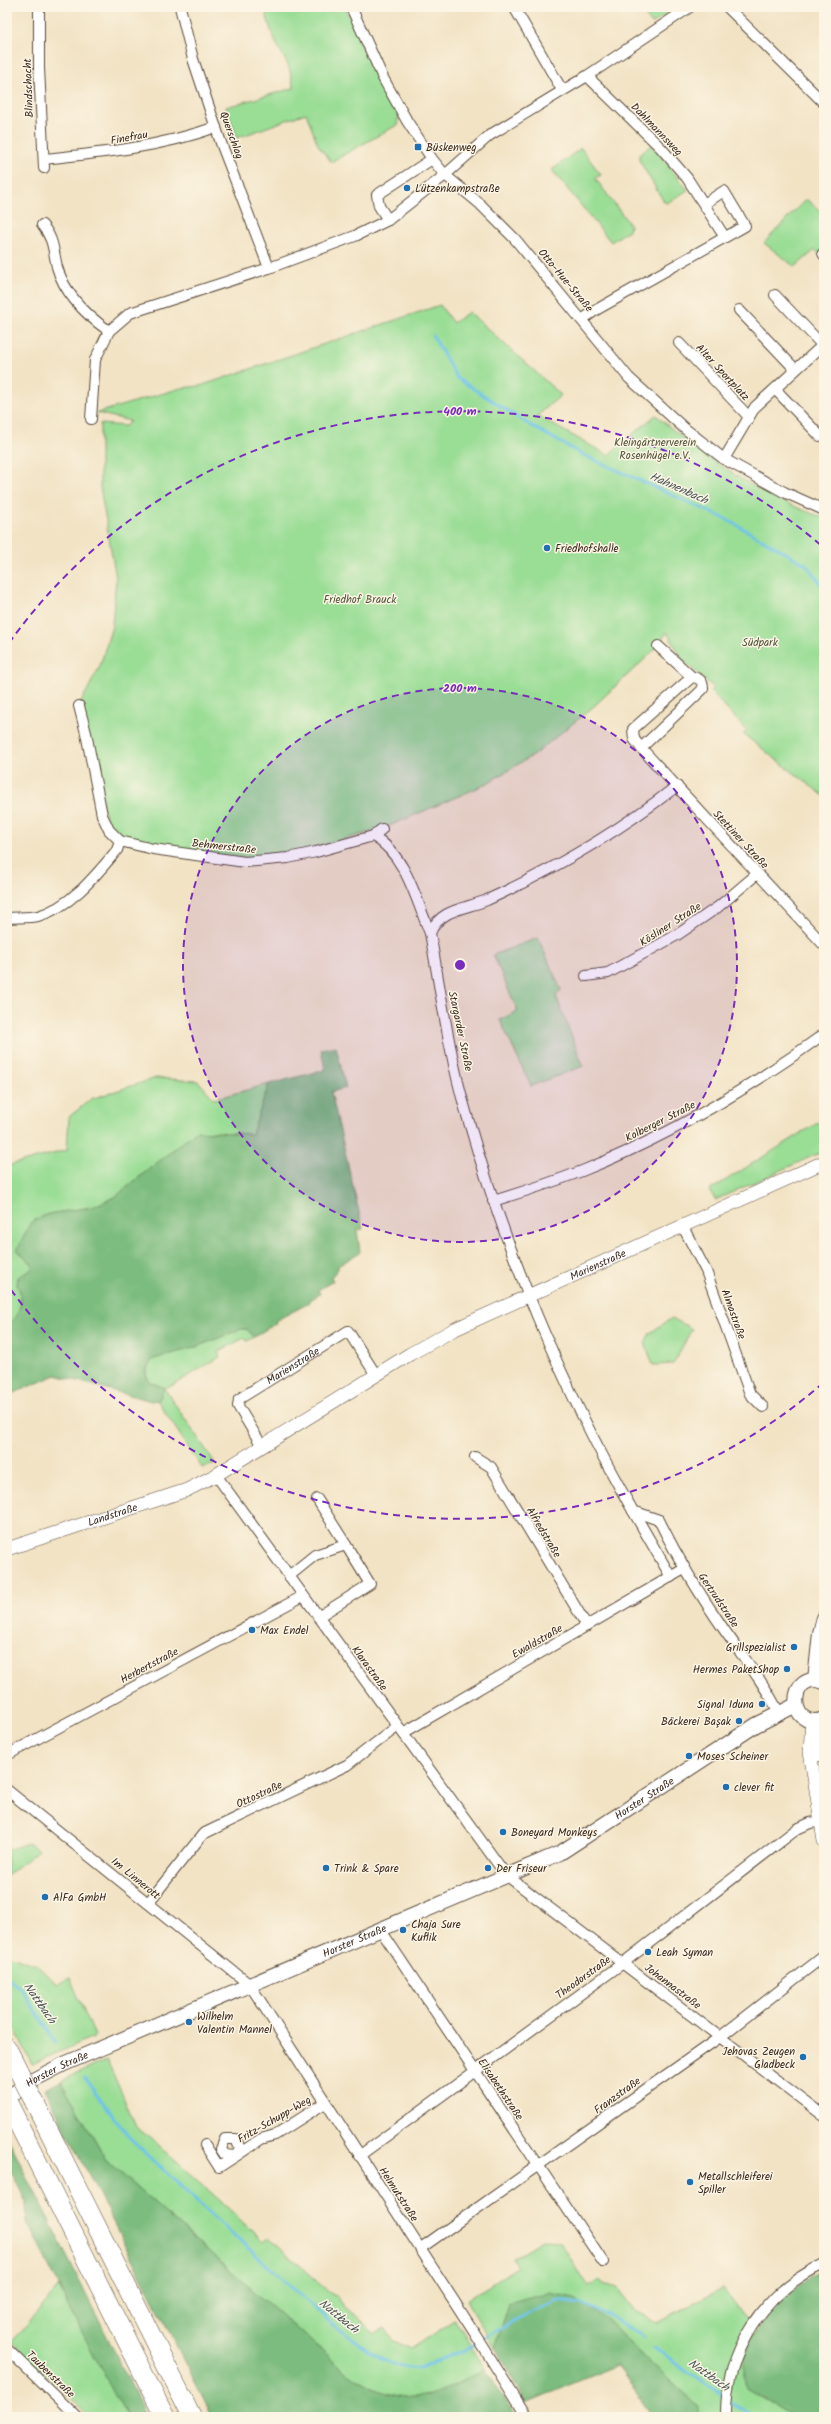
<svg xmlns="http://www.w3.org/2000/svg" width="831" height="2424" font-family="Kalam,sans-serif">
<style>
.green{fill:#9add95;stroke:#6a845a}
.forest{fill:#7bbc7e;stroke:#5b734e}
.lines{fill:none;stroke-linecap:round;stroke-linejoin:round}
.stream{stroke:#6dc3ea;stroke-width:3}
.minor-casing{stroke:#564637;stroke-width:12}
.tertiary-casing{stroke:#564637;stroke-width:14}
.secondary-casing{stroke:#564637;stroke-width:16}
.motorway-casing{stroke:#564637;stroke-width:20}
.minor{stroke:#fff;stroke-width:10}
.tertiary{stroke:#fff;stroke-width:13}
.secondary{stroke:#fff;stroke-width:14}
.motorway{stroke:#fff;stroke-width:19}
.motorway-bridge-casing{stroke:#564637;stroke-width:20;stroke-linecap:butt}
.motorway-bridge{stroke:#fff;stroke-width:19}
.ring{fill:none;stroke:#7b2cbf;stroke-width:2;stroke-dasharray:7 5}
.poi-dot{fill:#1f6fb2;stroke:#fcf5e5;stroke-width:1.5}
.labels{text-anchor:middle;stroke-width:3;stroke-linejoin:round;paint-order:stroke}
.street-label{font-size:11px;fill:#3b2a1e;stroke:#fcf5e5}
.poi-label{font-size:11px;fill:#3b2a1e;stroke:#fcf5e5;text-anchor:start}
.park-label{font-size:11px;fill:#53573c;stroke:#fcf5e5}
.water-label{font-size:12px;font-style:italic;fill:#4a585b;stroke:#fcf5e5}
.centre{fill:#7b2cbf;stroke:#fcf5e5;stroke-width:2}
.ring-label{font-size:12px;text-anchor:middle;font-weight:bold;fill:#7b2cbf;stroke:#fcf5e5;stroke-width:3;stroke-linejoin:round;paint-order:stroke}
</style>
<rect width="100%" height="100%" fill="#fcf5e5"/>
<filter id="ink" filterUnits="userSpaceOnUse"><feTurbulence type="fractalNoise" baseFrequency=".025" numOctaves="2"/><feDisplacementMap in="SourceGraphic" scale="8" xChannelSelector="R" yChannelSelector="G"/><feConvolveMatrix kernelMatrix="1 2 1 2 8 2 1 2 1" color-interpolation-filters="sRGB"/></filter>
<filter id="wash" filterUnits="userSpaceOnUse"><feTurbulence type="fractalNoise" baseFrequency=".012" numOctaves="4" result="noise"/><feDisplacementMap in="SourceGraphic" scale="16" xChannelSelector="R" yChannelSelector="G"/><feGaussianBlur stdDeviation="0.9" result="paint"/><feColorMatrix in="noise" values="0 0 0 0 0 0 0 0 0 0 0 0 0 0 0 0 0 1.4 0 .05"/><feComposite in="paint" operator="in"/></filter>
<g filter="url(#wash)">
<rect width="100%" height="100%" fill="#f2e3c5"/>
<g class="green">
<path d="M264,7H345L374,72L400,119L397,120L399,124L331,162L318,145L306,113L237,138L226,107L294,88L289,67L273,37Z"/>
<path d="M639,7H677L652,24Z"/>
<path d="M651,145L688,190L667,203L664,202L639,160V155Z"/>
<path d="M581,148L601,175L595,178L630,225L629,230L611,242L552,170Z"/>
<path d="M806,199L824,214V250L819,254L815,250L795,267L764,243Z"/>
<path d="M440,305L453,323L469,312L561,395L537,416L608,455L656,415C705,459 761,496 824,518V796L743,734L747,731L710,691L714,688L682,659L667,632L658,646L647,657L593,707L535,754L484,785L382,829L265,861L131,844L109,830L79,706L100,666L112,626L116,578L100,487V424L126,426L130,421L97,413L181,388L200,386Z"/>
<path d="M538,938L561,990L556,996L583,1066L531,1086L500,1020L518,1011L493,955Z"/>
<path d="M156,1078L198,1081L214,1099L269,1084L252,1134L196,1131L115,1197L92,1207L48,1214L31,1270L18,1278L17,1285C26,1300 19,1315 7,1326V1166L67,1150L69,1117L91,1099Z"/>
<path d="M824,1119V1151L715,1200L710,1190Z"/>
<path d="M672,1318L692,1329L673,1364L653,1365L645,1343L650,1333Z"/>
<path d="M241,1329H247L254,1337L247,1341L244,1338L218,1352L220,1357L173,1385L164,1388L215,1463L202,1468L157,1400L164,1388L150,1382L146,1375V1369L153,1359L196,1347Z"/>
<path d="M28,1843L38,1850L7,1876V1850Z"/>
<path d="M7,1955L36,1965L57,1984L70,1978L95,2036L32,2064L7,2013Z"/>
<path d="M107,2060L136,2126L225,2205L263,2242L270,2238L375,2333L384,2328L392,2340L411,2349L455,2320L485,2369C429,2401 404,2410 347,2373L107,2162L61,2081Z"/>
<path d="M542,2240L560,2241L581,2277L589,2286L597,2280L618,2290L633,2310L656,2322L723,2289L755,2331L744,2363L747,2389L795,2417H697L698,2407L635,2349L606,2319L509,2304L495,2348L467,2300L517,2267L512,2258Z"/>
<path d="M59,2287L127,2417H89L12,2342Z"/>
</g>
<g class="forest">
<path d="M336,1046L346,1088L331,1092L363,1229L357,1230L360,1252L338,1266V1269L331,1277L333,1281L318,1290L320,1294L308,1301L309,1303L275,1321L276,1323L254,1337L247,1329H241L196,1347L153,1359L146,1369V1375L150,1382L164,1388L159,1400L151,1401L56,1375L7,1396V1326C19,1315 26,1300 17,1285L18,1277L31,1270L32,1264L17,1250L31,1222L48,1214L92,1207L115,1197L196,1131L252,1134L269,1084L325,1070L321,1049Z"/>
<path d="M61,2081L107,2162L347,2373C404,2410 429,2401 485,2369L515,2414L507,2417H213L45,2089Z"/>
<path d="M7,2136L147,2417H127L88,2344L27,2222L26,2202L7,2163Z"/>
<path d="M824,2269V2417H795L747,2389C746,2381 744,2372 744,2364C746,2329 795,2284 824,2269Z"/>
<path d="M548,2293L575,2298L606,2319L635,2349L699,2407L697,2417H654L617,2365L526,2403L495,2348L509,2304Z"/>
</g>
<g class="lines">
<g class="stream">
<path d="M433,336L457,378L528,424L581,454L728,520L807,565L824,588"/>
<path d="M7,1977L21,1989L56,2042"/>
<path d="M85,2078L127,2135L197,2202L329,2321L371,2353L396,2365L419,2368L465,2350L515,2320L557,2300L581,2303L608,2315L644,2337"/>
<path d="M655,2348L725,2398"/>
<path d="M730,2401L754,2417"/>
</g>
</g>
</g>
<g filter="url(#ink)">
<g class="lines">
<g class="minor-casing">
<g id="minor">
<path d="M39,7V68L44,168"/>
<path d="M180,7L193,59L221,143L269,268"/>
<path d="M351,7L383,78L407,121L432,159L445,175L480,204L515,239L629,378L684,428L724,459L784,492L824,510"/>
<path d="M514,7L562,90"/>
<path d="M727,7L824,103"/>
<path d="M587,76L661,148L687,178L724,236"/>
<path d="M44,159C102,153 161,147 216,127"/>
<path d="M388,220L379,206L377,195L432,159"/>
<path d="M42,225C54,239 53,250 57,267C65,295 86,315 109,331"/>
<path d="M823,253L824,255"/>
<path d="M775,295L824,347"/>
<path d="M739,310L795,369"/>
<path d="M583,319L596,310L745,226L724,191L704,204"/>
<path d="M679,343L749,417"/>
<path d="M775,389L820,436"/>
<path d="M91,419L95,360L109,331L130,313L269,268L355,236L388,220L445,175L490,135L587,76L690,7"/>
<path d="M724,459L755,407L824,344"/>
<path d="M658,646L692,677"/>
<path d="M692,677C700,678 703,681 703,689L641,748L634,739L633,729Z"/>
<path d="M79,706L86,733L102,815L109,830L120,841L153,849L245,862L288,858L316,852L373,836L382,829"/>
<path d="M641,748L824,945"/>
<path d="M677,786C618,832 555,869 487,900C465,909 440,909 430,933C441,993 449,1054 466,1112C505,1249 562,1388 633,1511L659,1520C678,1559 700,1595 725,1631C744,1658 764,1683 779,1713"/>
<path d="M373,836C406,855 416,900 430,933"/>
<path d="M7,918C17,917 28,918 38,916C71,907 96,875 117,850L120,841"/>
<path d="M586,976L608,973L677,935L718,907L757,874"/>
<path d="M493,1201C523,1192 553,1182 582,1171C669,1136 749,1089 824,1034"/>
<path d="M683,1227L706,1271L750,1394L763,1407"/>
<path id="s1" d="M262,1446L238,1406L239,1399L348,1331L376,1375"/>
<path d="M475,1457L491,1467L587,1626"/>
<path d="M216,1475L506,1875L824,2116"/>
<path d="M317,1499L346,1545"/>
<path d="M633,1511L671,1577"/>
<path d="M289,1576L315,1555L346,1545L370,1584L318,1617"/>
<path d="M403,1733L684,1569"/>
<path d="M7,1755L303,1596"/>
<path d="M7,1790L250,1985L474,2332L527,2417"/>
<path d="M148,1903L203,1834L347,1765L398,1726"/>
<path d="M380,1929L603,2262"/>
<path d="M205,2145L219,2167L236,2156L240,2149L236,2139H225L221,2149L225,2155L236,2156L261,2139L275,2135L325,2103"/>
<path d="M359,2156L623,1963L797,1829L810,1823L822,1821"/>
<path d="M421,2248L720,2037L824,1956"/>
<path d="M7,2349L77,2417"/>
<path d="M726,2417C725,2351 764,2291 824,2264"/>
</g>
</g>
<g class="tertiary-casing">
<g id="tertiary">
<path id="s2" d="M7,1549L187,1490L216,1475L410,1354L455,1329L824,1162"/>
<path d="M812,1720L810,1752L824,1841"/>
<path d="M818,1755L822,1720"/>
</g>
</g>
<g class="secondary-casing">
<g id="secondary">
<path d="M815,1680L820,1633L824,1618"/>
<path d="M824,1682C787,1668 787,1733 824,1719"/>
<path id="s3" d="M7,2098L31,2081L64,2064L560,1853L756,1725L796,1705"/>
</g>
</g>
<g class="motorway-casing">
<g id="motorway">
<path d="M7,2048L19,2072"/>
<path d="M7,2101L165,2417"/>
<path d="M34,2101L192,2417"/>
</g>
</g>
<use href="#minor" class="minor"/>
<use href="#tertiary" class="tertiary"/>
<use href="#secondary" class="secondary"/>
<use href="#motorway" class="motorway"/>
<g class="motorway-bridge-casing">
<path id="motorway-bridge" d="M19,2072L34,2101"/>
</g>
<use href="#motorway-bridge" class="motorway-bridge"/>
</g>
</g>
<circle cx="460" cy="965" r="277" fill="#7b2cbf" fill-opacity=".12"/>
<g class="ring">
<circle cx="460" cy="965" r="277"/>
<path d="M823 1383A554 554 0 0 1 9 1287M9 643A554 554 0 0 1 823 547"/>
</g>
<g class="poi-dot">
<rect x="414" y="143" width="8" height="8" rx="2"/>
<circle cx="407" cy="188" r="4"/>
<circle cx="547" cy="548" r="4"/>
<circle cx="252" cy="1630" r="4"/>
<circle cx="794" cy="1647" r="4"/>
<circle cx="787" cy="1669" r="4"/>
<circle cx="762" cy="1704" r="4"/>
<circle cx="739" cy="1721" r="4"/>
<circle cx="689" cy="1756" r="4"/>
<circle cx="726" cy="1787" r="4"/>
<circle cx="503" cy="1832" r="4"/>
<circle cx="326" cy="1868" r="4"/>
<circle cx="488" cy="1868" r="4"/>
<circle cx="45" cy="1897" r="4"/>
<circle cx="403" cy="1930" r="4"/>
<circle cx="648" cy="1952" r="4"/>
<circle cx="189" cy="2022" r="4"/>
<circle cx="803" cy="2057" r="4"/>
<circle cx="690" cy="2182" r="4"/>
</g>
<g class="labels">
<g class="street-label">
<text transform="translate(28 88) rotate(-92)" y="4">Blindschacht</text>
<text transform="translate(657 129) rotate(46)" y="4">Dahlmannsweg</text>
<text transform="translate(232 135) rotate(70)" y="4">Querschlag</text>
<text transform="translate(129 137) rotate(-10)" y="4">Finefrau</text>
<text transform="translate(566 280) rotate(50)" y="4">Otto-Hue-Straße</text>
<text transform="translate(723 372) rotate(47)" y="4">Alter Sportplatz</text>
<text transform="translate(741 839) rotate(47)" y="4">Stettiner Straße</text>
<text transform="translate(224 846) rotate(6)" y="4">Behmerstraße</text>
<text transform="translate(670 924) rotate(-33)" y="4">Kösliner Straße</text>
<text transform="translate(461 1031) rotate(78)" y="4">Stargarder Straße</text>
<text transform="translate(660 1121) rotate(-27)" y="4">Kolberger Straße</text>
<text dy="4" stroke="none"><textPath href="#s2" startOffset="659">Marienstraße</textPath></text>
<text transform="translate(734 1314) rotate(70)" y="4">Almastraße</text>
<text dy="4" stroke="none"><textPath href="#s1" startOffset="117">Marienstraße</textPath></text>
<text dy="4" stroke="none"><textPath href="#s2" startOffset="111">Landstraße</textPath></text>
<text transform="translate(544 1532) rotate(59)" y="4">Alfredstraße</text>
<text transform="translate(719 1600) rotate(56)" y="4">Gertrudstraße</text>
<text transform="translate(537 1641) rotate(-30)" y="4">Ewaldstraße</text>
<text transform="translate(149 1665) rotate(-28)" y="4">Herbertstraße</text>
<text transform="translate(370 1668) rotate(54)" y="4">Klarastraße</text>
<text transform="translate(259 1794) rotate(-25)" y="4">Ottostraße</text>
<text dy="4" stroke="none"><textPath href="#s3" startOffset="706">Horster Straße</textPath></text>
<text transform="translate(136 1878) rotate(39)" y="4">Im Linnerott</text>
<text dy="4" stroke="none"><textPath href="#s3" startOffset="382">Horster Straße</textPath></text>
<text transform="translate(583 1977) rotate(-36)" y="4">Theodorstraße</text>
<text transform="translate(673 1986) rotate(37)" y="4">Johannastraße</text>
<text dy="4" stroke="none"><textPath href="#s3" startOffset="58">Horster Straße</textPath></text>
<text transform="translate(501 2089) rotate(56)" y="4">Elisabethstraße</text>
<text transform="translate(617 2095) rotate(-36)" y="4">Franzstraße</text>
<text transform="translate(274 2119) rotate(-30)" y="4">Fritz-Schupp-Weg</text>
<text transform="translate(399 2194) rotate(57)" y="4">Helmutstraße</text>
<text transform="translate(51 2374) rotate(44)" y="4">Taubenstraße</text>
</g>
<g class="poi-label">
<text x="426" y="151">Büskenweg</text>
<text x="415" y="192">Lützenkampstraße</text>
<text x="555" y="552">Friedhofshalle</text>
<text x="260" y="1634">Max Endel</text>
<text x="786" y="1651" text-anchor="end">Grillspezialist</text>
<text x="779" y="1673" text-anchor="end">Hermes PaketShop</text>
<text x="754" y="1708" text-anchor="end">Signal Iduna</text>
<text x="731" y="1725" text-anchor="end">Bäckerei Başak</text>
<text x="697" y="1760">Moses Scheiner</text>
<text x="734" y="1791">clever fit</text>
<text x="511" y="1836">Boneyard Monkeys</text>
<text x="334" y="1872">Trink &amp; Spare</text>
<text x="496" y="1872">Der Friseur</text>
<text x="53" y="1901">AlFa GmbH</text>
<text x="411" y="1928">Chaja Sure<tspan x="411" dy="13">Kuflik</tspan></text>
<text x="656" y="1956">Leah Syman</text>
<text x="197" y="2020">Wilhelm<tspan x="197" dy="13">Valentin Mannel</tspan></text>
<text x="795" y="2055" text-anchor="end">Jehovas Zeugen<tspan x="795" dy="13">Gladbeck</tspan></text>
<text x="698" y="2180">Metallschleiferei<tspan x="698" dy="13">Spiller</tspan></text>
</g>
<g class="park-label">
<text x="655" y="446">Kleingärtnerverein<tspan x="655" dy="13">Rosenhügel e.V.</tspan></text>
<text x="360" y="603">Friedhof Brauck</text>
<text x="760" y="646">Südpark</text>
</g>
<g class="water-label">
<text transform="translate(679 488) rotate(24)" y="4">Hahnenbach</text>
<text transform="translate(40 2003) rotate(55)" y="4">Nattbach</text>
<text transform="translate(339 2316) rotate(39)" y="4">Nattbach</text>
<text transform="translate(709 2375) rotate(35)" y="4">Nattbach</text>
</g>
</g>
<circle cx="460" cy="965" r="6" class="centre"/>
<g class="ring-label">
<text x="460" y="415">400 m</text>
<text x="460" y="692">200 m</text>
</g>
<rect width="831" height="2424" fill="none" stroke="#fcf5e5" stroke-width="24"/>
</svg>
